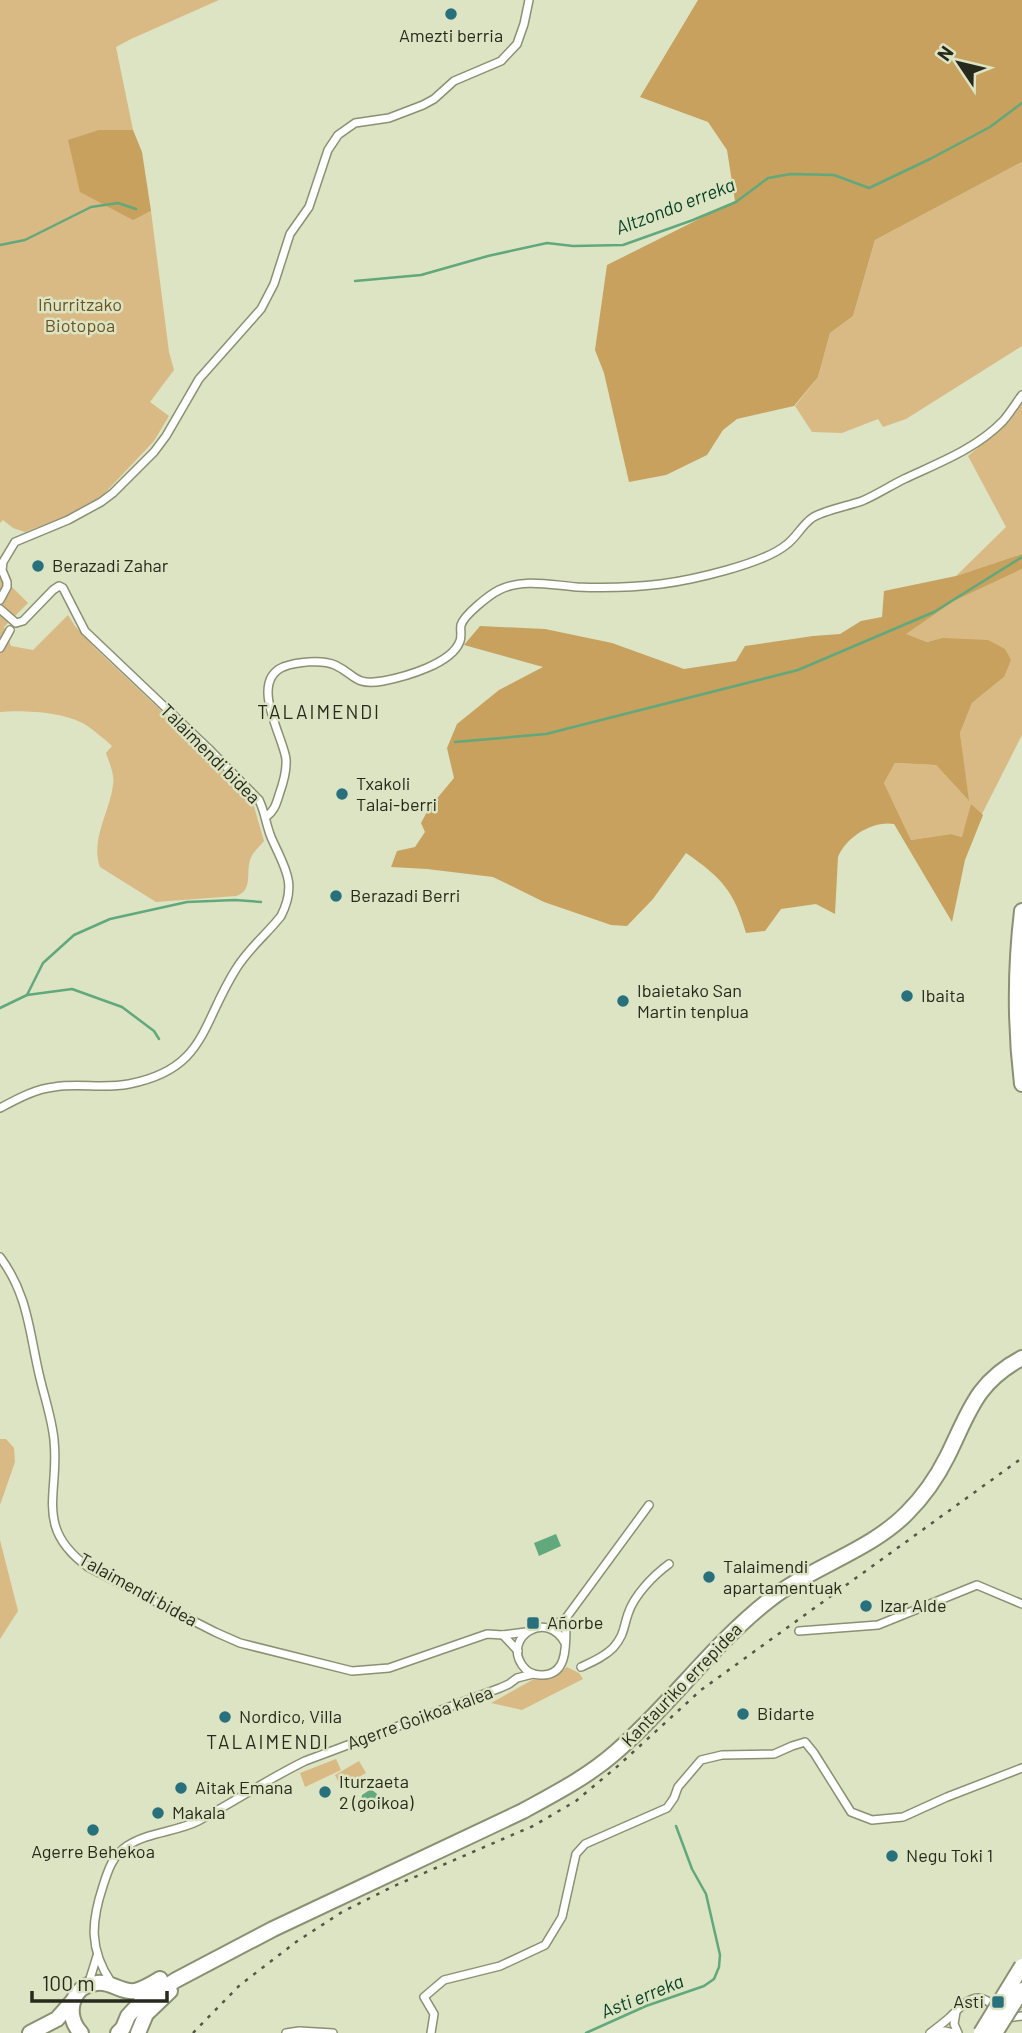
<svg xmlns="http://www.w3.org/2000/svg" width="1022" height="2033" font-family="Barlow,sans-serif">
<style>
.green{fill:#d9ba84}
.forest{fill:#c7a15d}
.water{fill:#61a87c}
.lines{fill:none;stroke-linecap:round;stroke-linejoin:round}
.stream{stroke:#61a87c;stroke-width:2.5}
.street-casing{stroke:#8a9172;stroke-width:10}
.highway-casing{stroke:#8a9172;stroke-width:18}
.street{stroke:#fff;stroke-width:7}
.highway{stroke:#fff;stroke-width:14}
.rail{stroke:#535745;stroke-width:2.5;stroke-dasharray:3.5 7;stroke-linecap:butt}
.highway-bridge-casing{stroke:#8a9172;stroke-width:18;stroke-linecap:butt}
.highway-bridge{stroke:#fff;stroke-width:14}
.poi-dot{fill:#29707d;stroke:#dce4c3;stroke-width:2.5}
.labels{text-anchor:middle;stroke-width:5;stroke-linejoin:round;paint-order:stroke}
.poi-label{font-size:18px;fill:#26291c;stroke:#dce4c3;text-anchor:start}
.park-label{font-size:18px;fill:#6d5220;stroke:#dce4c3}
.street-label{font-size:18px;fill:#26291c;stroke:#dce4c3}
.water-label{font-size:19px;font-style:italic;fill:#043f23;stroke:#dce4c3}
.neighbourhood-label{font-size:19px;letter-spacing:2px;fill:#26291c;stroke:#dce4c3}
</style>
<rect width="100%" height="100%" fill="#dce4c3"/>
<g class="green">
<path d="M0,0H219L131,39L116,47L133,130H131L145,214L151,211L169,352L174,370L150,402L169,416L154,441L103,495L64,517L25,532L13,528L3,520L0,523Z"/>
<path d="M1022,162V346L906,419L883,427L878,419L842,433L812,432L795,406L818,377L830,333L853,316L875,240Z"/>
<path d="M1022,402V554L956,576L1006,527L968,456L1006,424Z"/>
<path d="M1022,569V735L982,814L962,837L951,834L911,840L884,783L895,763L936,765L968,800L960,733L972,703L1004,677L942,638L927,642L905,634L954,601Z"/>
<path d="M0,575L28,603L4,627L11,646L33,650L68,615L75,626L96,649L251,796L264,841C259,847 253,852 250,860C246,874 253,891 236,896L156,902L100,867C90,840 110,811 113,785C115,775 109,762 106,753L112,746C104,739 95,731 86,725C64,712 25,710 0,712Z"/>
<path d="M0,1439H6L14,1448L15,1462L0,1505Z"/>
<path d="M0,1540L18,1611L0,1639Z"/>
<path d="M567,1667L579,1673L583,1679L522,1710L491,1703L534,1679L553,1677Z"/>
<path d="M336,1759L341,1770L305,1787L300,1773Z"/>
<path d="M359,1761L366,1773L341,1787L335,1775Z"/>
</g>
<g class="forest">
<path d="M698,0H1022V162L875,240L853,316L830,333L818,377L794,406L737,419L723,430L707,455L666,475L629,482L604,373L595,350L607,265L735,201L727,150L708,122L640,97Z"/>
<path d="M99,130H133L142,152L151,211L133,220L80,192L68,140Z"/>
<path d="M1022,554V569L954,601L906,634L927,642L942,638L988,640L1005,649L1011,660L1004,677L972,703L960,733L969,801L936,765L895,763L884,783L911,840L951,834L962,837L971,804L983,815L965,860L952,922L894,824C873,820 846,837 838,857L835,914L816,904L781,909L765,931L746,933C734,891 722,878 686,853L653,899L627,926L611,925L544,902L493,877L427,869L391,867L397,851L415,847L425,832L421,823L429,808L454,778L447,748L457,724L499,690L543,667L464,645L480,626L545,629L612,643L684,669L736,661L745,646L813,636L840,634L861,621L882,617L884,591L956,576Z"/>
</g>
<g class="water">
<path d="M556,1534L561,1546L539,1556L534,1543Z"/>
<path d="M371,1789L377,1794L375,1800L362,1808L358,1807V1804L361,1801L362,1795Z"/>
</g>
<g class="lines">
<g class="stream">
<path d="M0,245L25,240L91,207L118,203L136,209"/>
<path d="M355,281L421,275L488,256L547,243L573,246L623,245L693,220L736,202L768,178L791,174L834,175L869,188L930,159L990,127L1022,103"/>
<path d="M455,742L546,734L798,670L934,612L1022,557"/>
<path d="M27,995L43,963L74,935L110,919L187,902L235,900L261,902"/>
<path d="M0,1008L27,995L72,989L122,1007L154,1031L159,1039"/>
<path d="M586,2033L646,2006L704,1986L714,1979L719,1967L720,1955L706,1894L692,1869L676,1826"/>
</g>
<g class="street-casing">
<g id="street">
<path d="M0,600L7,587V582L2,570L3,562L15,542L68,520L101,502L113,493L154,452L166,436L199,379L261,309L274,284L290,234L309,207L328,150L338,135L355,123L389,118L423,105L434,99L454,81L501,61L517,44L524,24L529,0"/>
<path d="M0,609L16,623L23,621L53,590L59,586L63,588L85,631L209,749L259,800C265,812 266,825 271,837C284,867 298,883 281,916C267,934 248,949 236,969C201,1024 206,1069 129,1084C104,1089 79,1083 54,1087C35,1089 17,1099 0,1108"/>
<path d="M0,648L10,630"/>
<path d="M266,817C274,811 276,805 279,795C283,784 287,772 286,759C283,736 249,682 283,667C296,662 322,659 335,665C356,675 354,686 383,681C404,677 452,664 460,641C462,636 460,630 461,625C464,615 489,595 499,590C523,578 551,585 577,587C601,588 637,587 661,584C692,580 763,564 786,545C796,538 802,525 812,518C822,511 848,506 862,501C876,495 890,486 904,479C938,463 976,449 1003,421C1010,413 1016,403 1022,395"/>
<path d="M0,1257C29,1296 29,1333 40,1378C45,1399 52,1419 54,1440C60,1493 33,1527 88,1567L215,1632L240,1643L352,1671L389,1668L487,1634L503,1635L526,1632"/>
<path d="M550,1628L566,1618L649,1505"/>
<path d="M799,1631L878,1625L977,1585L1022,1604"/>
<path d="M503,1635L518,1651"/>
<path d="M565,1643C547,1609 503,1637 522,1665C526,1671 533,1675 541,1675C571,1676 565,1638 566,1618"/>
<path d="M581,1667C592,1662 604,1657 613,1648C625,1634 623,1628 628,1614C634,1595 654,1575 669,1564"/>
<path d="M111,1982C89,1949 91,1922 103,1886C108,1870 113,1855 127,1846C148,1832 176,1832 198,1821C234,1802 268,1779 305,1761L500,1688L509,1684L517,1678L533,1674"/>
<path d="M88,1985L97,1956"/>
<path d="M956,2012L954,2024L958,2033"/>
<path d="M1006,2018L1022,2016"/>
<path d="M933,2032L945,2031L953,2033"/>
<path d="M286,2033L299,2031L333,2033"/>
<path d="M431,2033L434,2014L424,1997L444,1980L500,1966L545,1945L562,1917L576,1854L585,1844L667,1808L674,1798L678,1787L701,1760L722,1755L774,1754L792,1746L805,1742L814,1753L851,1812L872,1820L903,1817L947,1797L1022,1768"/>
<path d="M930,2033C937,2028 943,2023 949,2018C964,2003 979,1986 996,2010"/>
</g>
</g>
<g class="highway-casing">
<g id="highway">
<path d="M1022,911C1015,970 1015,1026 1022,1084"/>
<path d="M30,2033L57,2019L72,2002"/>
<path d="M81,2033C64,2016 71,1985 97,1983C111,1981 121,1993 135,1991C144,1989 152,1984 160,1979"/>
<path d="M118,2033L123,2028L128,2016L141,2002L176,1980L273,1929L523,1811C556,1793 589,1776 617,1751C671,1704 712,1645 768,1601C810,1567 870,1551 907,1513C923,1497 937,1477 947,1457C969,1413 975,1383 1022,1358"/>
<path d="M138,2033L146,2014L170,1991"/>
</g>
</g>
<use href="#street" class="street"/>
<use href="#highway" class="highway"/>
<path class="rail" d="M193,2033L240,1985L296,1942L342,1912L394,1886L533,1826L576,1801L619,1765L701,1690L1022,1458"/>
<g class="highway-bridge-casing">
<g id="highway-bridge">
<path d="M981,2033L1022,1966"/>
<path d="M995,2033L1022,1990"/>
</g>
</g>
<use href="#highway-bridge" class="highway-bridge"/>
</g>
<g class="poi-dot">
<circle cx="451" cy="14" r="7"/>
<circle cx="38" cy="566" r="7"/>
<circle cx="342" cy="794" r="7"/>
<circle cx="336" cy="896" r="7"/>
<circle cx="907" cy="996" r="7"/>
<circle cx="623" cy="1001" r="7"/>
<circle cx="709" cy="1577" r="7"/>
<circle cx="866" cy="1606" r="7"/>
<rect x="526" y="1616" width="14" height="14" rx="3.5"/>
<circle cx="743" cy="1714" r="7"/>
<circle cx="225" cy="1717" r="7"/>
<circle cx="181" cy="1788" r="7"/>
<circle cx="325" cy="1792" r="7"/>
<circle cx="158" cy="1813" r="7"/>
<circle cx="93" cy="1830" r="7"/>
<circle cx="892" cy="1856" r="7"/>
<rect x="991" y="1995" width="14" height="14" rx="3.5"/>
</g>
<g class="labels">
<g class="poi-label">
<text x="451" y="42" text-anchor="middle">Amezti berria</text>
<text x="52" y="572">Berazadi Zahar</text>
<text x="356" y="790">Txakoli<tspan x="356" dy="21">Talai-berri</tspan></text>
<text x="350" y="902">Berazadi Berri</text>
<text x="637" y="997">Ibaietako San<tspan x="637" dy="21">Martin tenplua</tspan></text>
<text x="921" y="1002">Ibaita</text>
<text x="723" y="1573">Talaimendi<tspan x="723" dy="21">apartamentuak</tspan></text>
<text x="880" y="1612">Izar Alde</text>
<text x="547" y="1629">Añorbe</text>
<text x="757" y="1720">Bidarte</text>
<text x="239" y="1723">Nordico, Villa</text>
<text x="339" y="1788">Iturzaeta<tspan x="339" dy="21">2 (goikoa)</tspan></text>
<text x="195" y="1794">Aitak Emana</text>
<text x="172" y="1819">Makala</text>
<text x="93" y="1858" text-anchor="middle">Agerre Behekoa</text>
<text x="906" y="1862">Negu Toki 1</text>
<text x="984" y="2008" text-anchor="end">Asti</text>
</g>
<g class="park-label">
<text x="80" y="311">Iñurritzako<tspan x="80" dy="21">Biotopoa</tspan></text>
</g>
<g class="street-label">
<text transform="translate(210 754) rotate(45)" y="6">Talaimendi bidea</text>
<text transform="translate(138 1590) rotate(29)" y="6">Talaimendi bidea</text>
<text transform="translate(682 1685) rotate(-46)" y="6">Kantauriko errepidea</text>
<text transform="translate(420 1718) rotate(-20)" y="6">Agerre Goikoa kalea</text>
</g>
<g class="water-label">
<text transform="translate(675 206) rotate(-21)" y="7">Altzondo erreka</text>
<text transform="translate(642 1996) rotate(-22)" y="7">Asti erreka</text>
</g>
<g class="neighbourhood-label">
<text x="319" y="719">TALAIMENDI</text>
<text x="268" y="1749">TALAIMENDI</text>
</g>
</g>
<g transform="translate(959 63) rotate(305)" stroke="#dce4c3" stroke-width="5" paint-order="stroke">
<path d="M0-5L12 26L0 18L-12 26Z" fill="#26291c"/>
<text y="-10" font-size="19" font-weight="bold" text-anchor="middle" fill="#26291c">N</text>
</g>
<path d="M32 1991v10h135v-10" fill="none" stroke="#26291c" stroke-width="3.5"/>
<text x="42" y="1991" font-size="21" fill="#26291c" stroke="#dce4c3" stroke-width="5" paint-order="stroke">100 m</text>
</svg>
